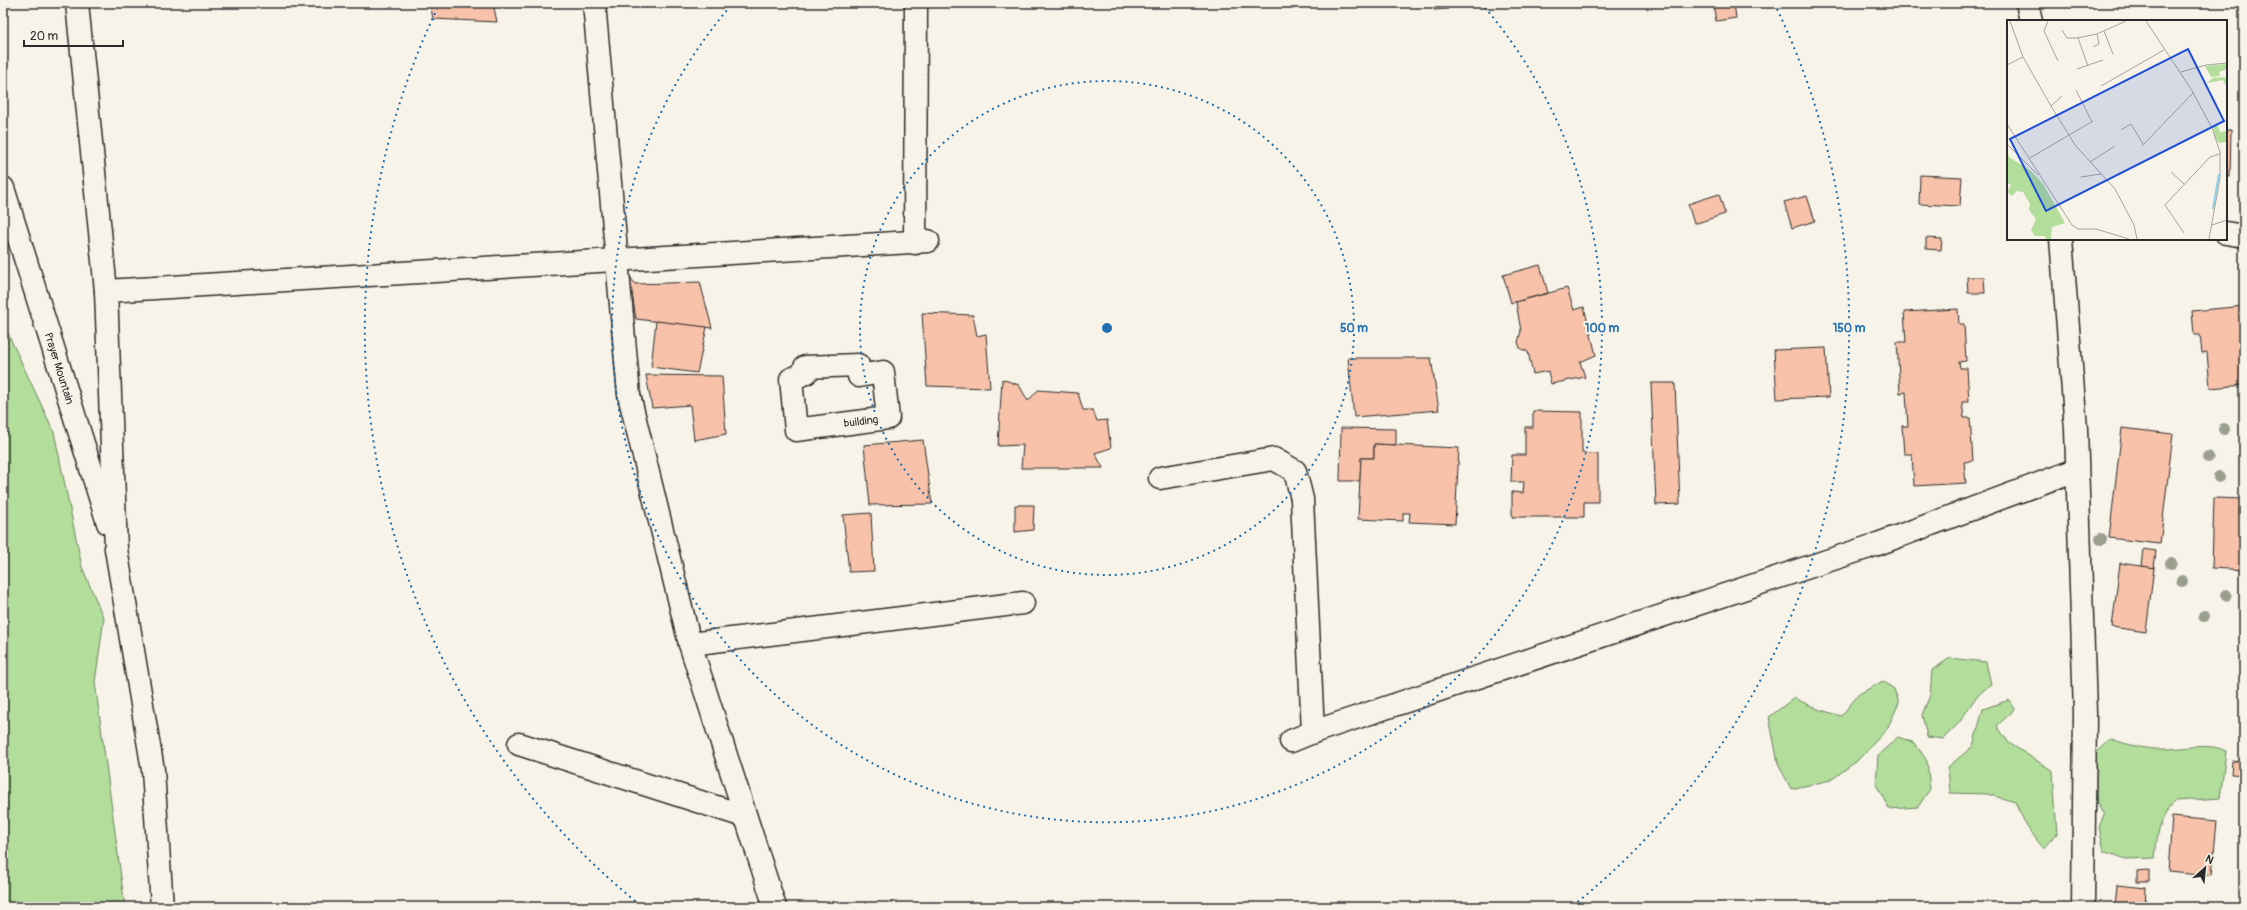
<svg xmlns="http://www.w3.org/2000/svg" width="2247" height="910" font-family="Pangolin,sans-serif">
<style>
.green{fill:#b2dd9b;stroke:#6e8463}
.building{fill:#f7c2a9;stroke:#2b2b2b}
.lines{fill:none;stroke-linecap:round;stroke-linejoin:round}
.minor-casing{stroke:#2b2b2b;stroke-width:25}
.minor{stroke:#f7f3e8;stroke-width:22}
.tree{fill:#9a9e8f}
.ring{fill:none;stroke:#1f6fb2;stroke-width:2;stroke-dasharray:2 4}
.labels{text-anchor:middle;stroke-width:4;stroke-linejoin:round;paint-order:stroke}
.street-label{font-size:11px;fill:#2b2b2b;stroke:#f7f3e8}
.inset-river{fill:none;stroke:#8ad1eb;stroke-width:2}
.inset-road{fill:none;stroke:#a5a39c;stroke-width:1}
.view{fill:#1d4ed8;fill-opacity:0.15;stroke:#1d4ed8;stroke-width:2}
.inset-edge{fill:none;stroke:#2b2b2b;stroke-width:2}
.centre{fill:#1f6fb2;stroke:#f7f3e8;stroke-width:2}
.ring-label{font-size:12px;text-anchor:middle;font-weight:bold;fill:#1f6fb2;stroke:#f7f3e8;stroke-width:4;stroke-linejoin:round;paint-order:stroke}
</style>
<rect width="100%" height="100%" fill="#f7f3e8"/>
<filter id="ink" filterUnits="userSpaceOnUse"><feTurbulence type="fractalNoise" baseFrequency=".025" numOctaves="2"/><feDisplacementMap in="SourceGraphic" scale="8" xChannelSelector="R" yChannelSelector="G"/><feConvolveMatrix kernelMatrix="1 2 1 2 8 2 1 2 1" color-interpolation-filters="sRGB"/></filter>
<g filter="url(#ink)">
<g class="green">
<path d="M3,323L54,432L82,567L104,619L95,682L125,907H3Z"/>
<path d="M1950,658L1986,662L1991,684L1976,697L1959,723L1943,739L1927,737L1922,715L1930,695L1932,670Z"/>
<path d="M1883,681L1894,689L1899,703L1887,729L1858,760L1831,780L1791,789L1778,763L1769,717L1794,698L1818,709L1841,716L1859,694Z"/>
<path d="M2009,700L2015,709L1997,726L2009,743L2053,771L2057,835L2043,848L2027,827L2015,802L1987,794L1950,793L1948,767L1973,746L1983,709Z"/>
<path d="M1898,737L1915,743L1927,761L1930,789L1918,807L1889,809L1876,784L1878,755Z"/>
<path d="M2111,739C2129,745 2146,750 2165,749C2185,749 2208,742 2226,751L2220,798L2175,801C2159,818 2157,836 2155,858L2126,859L2104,851L2099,827L2104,815L2096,802L2093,756Z"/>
</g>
<g class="building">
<path d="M430,3H493L497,22L433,19Z"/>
<path d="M1433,3H1447L1448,9L1434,10Z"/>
<path d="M1713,3H1734L1736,18L1716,21Z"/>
<path d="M2226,130H2231L2230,177H2226Z"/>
<path d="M1920,175L1962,177L1960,206L1919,204Z"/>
<path d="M1719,194L1725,214L1694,224L1688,204Z"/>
<path d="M1807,196L1815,221L1792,228L1784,202Z"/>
<path d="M1926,238L1942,239L1941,250L1926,249Z"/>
<path d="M1540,265L1548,293L1511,303L1503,275Z"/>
<path d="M629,275L635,284L700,282L712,328L636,319Z"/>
<path d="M1967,277H1984L1985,293H1968Z"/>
<path d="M1567,288L1574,310L1584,307L1596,355L1580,362L1585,377L1551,384L1548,371L1533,374L1528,352L1520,348L1518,342L1521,331L1516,302Z"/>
<path d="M2244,306V385L2210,388L2207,352L2202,353L2200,335H2194L2192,311Z"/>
<path d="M1958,309L1959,324H1964L1966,361L1959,362L1960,368H1967L1969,402H1962L1964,418H1970L1973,461L1964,462L1966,483L1914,486L1912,454H1904L1902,426H1908L1906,392L1900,393L1897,342H1906L1904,312Z"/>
<path d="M922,313L973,315L977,336L986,334L990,388L927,386Z"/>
<path d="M656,321L707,327L697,373L651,367Z"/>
<path d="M1826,348L1829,397L1777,399L1774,350Z"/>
<path d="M1348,358H1431L1439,410L1354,417Z"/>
<path d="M646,375L722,376L726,434L694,440L690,405L652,408Z"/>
<path d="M1002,379L1019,385L1028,401L1038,390L1078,393L1083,410H1093L1097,421L1107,420L1111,448L1095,453L1103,468H1021L1023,445L998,446Z"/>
<path d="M1651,383H1675L1680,504L1656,505Z"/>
<path d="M1533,411L1582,412V453L1598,454V502H1584V517H1512V492L1523,493L1524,482H1511L1512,455H1525V427H1533Z"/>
<path d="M1341,428L1396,429V445L1374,444V458H1361L1360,481H1340Z"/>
<path d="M2122,428L2173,434L2160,544L2109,538Z"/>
<path d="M923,440L932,504L870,505L864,445Z"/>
<path d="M1374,444L1459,448L1455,524L1409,522L1410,513H1403V521L1358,519L1361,458H1374Z"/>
<path d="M2214,498L2244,499V570L2212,568Z"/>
<path d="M1015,505H1034L1033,530L1015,532Z"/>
<path d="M871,513L874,571L849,572L843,515Z"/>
<path d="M2143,549L2156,551L2154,568L2141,566Z"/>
<path d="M2120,563L2154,568L2146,632L2112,627Z"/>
<path d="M2232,761L2244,762V775L2231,774Z"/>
<path d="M2172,817L2217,821L2212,875L2168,871Z"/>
<path d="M2149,870V882H2137V871Z"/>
<path d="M2117,885L2146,888L2145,907H2115Z"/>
</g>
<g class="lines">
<g class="minor-casing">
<g id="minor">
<path d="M77,3L106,291L116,549L153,770L162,907"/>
<path d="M594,3L629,395L690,644L775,907"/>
<path d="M2027,3L2031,21"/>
<path id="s1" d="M3,188L108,523"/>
<path d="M2226,233L2244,236"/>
<path d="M2061,239L2076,429L2085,713L2083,907"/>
<path d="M915,243L916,3"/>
<path d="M106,291L928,241"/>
<path d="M858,365L859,376L883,372L888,418L796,430L791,379L806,373L805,367Z"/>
<path d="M1160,478L1274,459L1295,471L1302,499L1313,732"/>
<path d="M690,644L1023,603"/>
<path d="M1291,741L1313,732L1875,545L2076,470"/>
<path d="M519,744L744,816"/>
</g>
</g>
<use href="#minor" class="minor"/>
</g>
<g class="tree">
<circle cx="2224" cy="429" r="6"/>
<circle cx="2208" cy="457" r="6"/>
<circle cx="2219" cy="477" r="6"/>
<circle cx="2101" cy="539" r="6"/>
<circle cx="2171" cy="563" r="6"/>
<circle cx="2182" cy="581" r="6"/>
<circle cx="2226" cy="595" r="6"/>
<circle cx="2204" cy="616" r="6"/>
</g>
</g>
<g class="ring">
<circle cx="1107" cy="328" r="247"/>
<path d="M1481 3A495 495 0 1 1 733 3"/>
<path d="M640 905A742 742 0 0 1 437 9M1777 9A742 742 0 0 1 1574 905"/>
</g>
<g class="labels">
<g class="street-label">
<text dy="4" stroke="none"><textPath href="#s1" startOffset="189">Prayer Mountain</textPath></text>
<text transform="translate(861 421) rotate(-7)" y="4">building</text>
</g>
</g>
<g transform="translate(2007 20)">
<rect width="220" height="220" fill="#f7f3e8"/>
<path d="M219,44L220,49L212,52L213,56L204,57L198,46ZM218,57L220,67L216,60L200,63L206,58ZM211,105L213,112L220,111V122L212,123L208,117L206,107ZM0,129L2,137L24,151L36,164L57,201L58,203L45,207L44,219H39L38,216H28L24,210L29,199L22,190L23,184L16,172L10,171L5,176L2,174L1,170L4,165L1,163L0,166Z" fill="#b2dd9b"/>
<path class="inset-river" d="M206,189L212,154"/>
<path class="inset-road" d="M3,1L16,37L44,86L68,125L108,169L127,205L130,219M41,1L37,11L51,41M139,1L184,69L205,108L213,132V158L202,219M55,10L60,18H70L90,14L119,1M97,11L106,34M71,18L81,46M86,27L92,24L90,14M0,45L16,37M70,49L96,40M174,52L199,45L220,43M94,66L157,30M69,70L85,102M44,86L55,76M0,104L65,205L71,209H89L122,219M114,110L124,104L136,124M0,124L31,155M135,126L186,73M23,138L86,101M83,142L108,126M164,152L177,164M74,157L94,154M205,205L220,200M177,213L158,185L203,137L213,134"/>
<path class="view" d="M181,29L217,101L39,191L3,119Z"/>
<rect width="220" height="220" class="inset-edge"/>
</g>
<circle cx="1107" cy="328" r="6" class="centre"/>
<g class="ring-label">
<text x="1354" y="332">50 m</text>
<text x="1602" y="332">100 m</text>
<text x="1849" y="332">150 m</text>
</g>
<rect width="2247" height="910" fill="none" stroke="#f7f3e8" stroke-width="16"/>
<rect x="8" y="8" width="2231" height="894" fill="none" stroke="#2b2b2b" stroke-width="1.5" filter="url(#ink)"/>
<g transform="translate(2205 868) rotate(27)" stroke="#f7f3e8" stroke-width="3" paint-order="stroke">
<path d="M0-3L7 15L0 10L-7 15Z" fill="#2b2b2b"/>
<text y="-6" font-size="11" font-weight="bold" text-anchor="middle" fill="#2b2b2b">N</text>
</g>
<path d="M24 40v6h99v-6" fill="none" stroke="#2b2b2b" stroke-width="2"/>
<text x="30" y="40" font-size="12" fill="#2b2b2b" stroke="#f7f3e8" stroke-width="3" paint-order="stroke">20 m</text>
</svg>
